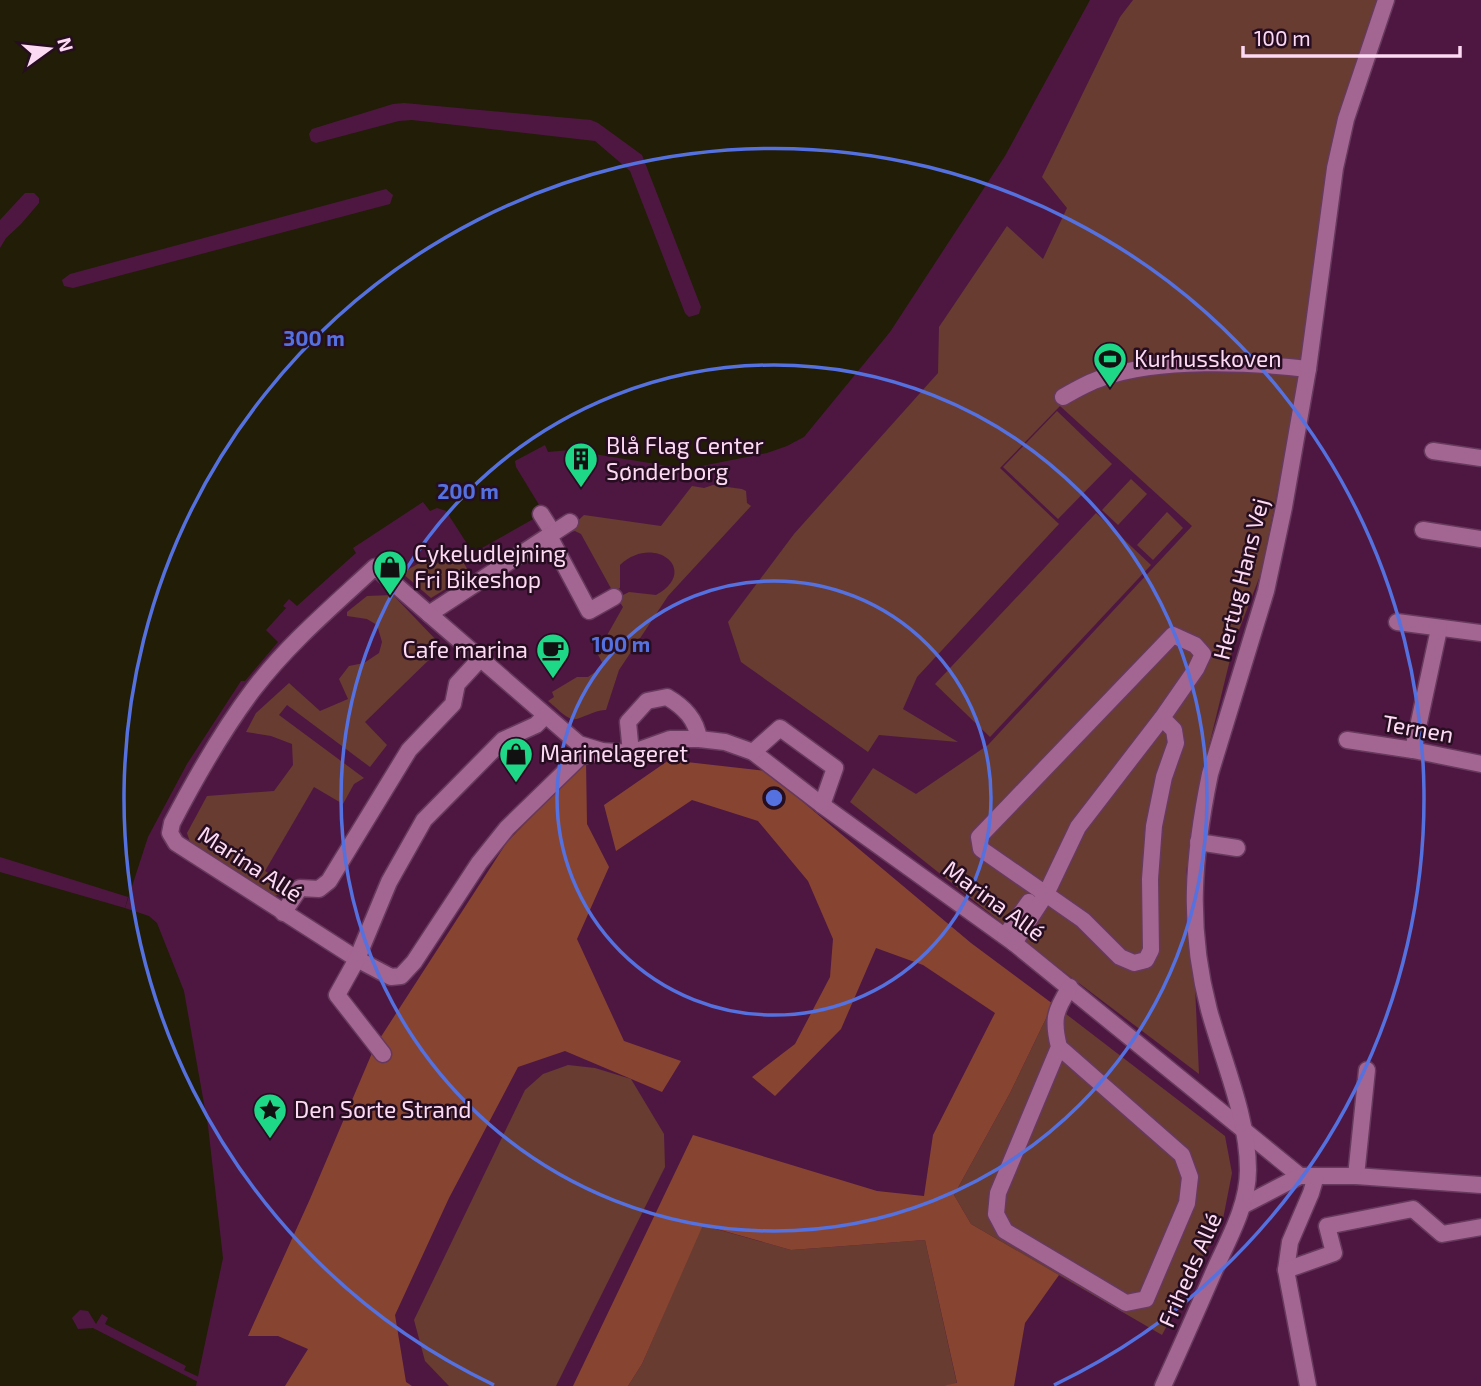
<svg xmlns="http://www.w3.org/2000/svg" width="1481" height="1386" font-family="'Exo 2',sans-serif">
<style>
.green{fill:#683c30}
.forest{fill:#874531}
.water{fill:#221d06}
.pier{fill:#4e1742}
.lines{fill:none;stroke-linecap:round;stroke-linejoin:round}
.minor-casing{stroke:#66395d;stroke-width:19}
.minor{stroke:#a36592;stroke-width:16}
.ring{fill:none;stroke:#5571df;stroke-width:3.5}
.labels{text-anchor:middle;stroke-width:5;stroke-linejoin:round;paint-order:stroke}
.poi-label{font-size:23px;fill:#fddaf3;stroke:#260e20;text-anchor:start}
.street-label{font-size:23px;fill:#fddaf3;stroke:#260e20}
.centre{fill:#5571df;stroke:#260e20;stroke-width:3.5}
.ring-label{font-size:21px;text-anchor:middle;font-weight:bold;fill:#5571df;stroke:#260e20;stroke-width:5;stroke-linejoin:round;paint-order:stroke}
</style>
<rect width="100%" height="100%" fill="#4e1742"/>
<g class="green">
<path d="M1133,0H1378L1331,150L1290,429L1261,573L1234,643L1207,754L1186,872L1195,986L1199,1074L1051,962L850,802L873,768L916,794L988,745L1192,526L1060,406L1000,468L1059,524L917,677L903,709L958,742L879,735L868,752L741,662L728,622L794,534L938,373L939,327L1007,226L1043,259L1067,208L1042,177L1120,17Z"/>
<path d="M1057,411L1112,464L1058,519L1003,467Z"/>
<path d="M1131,479L1147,494L1118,525L1102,510Z"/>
<path d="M713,485L742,489L746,491L747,503L751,506L668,596L619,670L606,710C595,709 579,721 572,719C564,717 555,706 548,701L554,697L552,692L577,677H588L604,666L597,653L623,607L617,598L629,592L656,595C701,570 654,533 620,565V588L613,592L581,534L575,531L570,532L569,529L584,515L661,526L692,486L704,488Z"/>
<path d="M1167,512L1183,528L1153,560L1137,545Z"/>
<path d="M1096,513L1151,565L990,737L935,684Z"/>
<path d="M457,551L470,574L431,598L402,573L428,558L433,566Z"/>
<path d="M393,595L439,643L435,654L365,722L387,745L370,767L287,705L279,715L364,778L354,784L343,804L314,787L265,871L291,887L284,893L274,896L191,845L187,833L207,796L274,791L293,765L292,744L271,736L246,732L256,713L289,683L320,711L348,699L339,679L349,666L364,663L379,653L382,642L377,625L367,619L347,616V612L367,596Z"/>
<path d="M1053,1004L1225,1136L1232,1173L1223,1219L1162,1335L971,1224L954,1195L1010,1093Z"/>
<path d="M568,1065L595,1068L631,1079L664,1134L665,1167L556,1386H449L425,1361L414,1320L525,1090L543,1074Z"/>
<path d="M702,1225L791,1250L925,1240L957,1384L942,1386H628L642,1364Z"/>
</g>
<g class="forest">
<path d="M669,760L766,771L971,943L1053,1004L1010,1093L954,1195L971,1224L1059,1275L1025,1323L1014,1386H942L957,1383L925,1240L791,1250L703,1225L642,1364L628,1386H573L693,1135L877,1191L924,1196L933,1135L995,1013L923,965L876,948L841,1029L775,1096L752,1077L795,1044L830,977L833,939L808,881L758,821L692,800L616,851L604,805Z"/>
<path d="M586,761L587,824L609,867L577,939L624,1041L681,1061L662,1092L565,1051L518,1067L449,1198L395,1315L406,1382L412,1386H285L308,1349L278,1336H248L310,1199L375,1046L507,842Z"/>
</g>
<path class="water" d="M0,0H1090L1005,156L890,332L804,437L787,446L767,453L687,469L569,450L548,452L545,445L515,461L516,467L544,513L473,553L446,511L437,508L430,511L423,502L353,548L356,553L297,606L289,599L283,606L286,608L266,630L278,642L245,681H241L187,764L148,837L125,908L149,916L157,923L184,991L208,1126L223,1258L196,1386H0Z"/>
<g class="pier">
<path d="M404,103L591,120L598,123L642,155L701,307L699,314L689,317L685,313L630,171L595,141L412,120L399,121L316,143L311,141L309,134L312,129L393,104Z"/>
<path d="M386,189L393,195L390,204L73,288L64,286L62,280L70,274Z"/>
<path d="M25,193H34L39,198V203L21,224L6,238L0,248V220Z"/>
<path d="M0,857L128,897L125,908L0,872Z"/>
<path d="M80,1310L88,1311L96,1324L102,1314L108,1318L105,1324L186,1366L184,1370L201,1378L200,1383L93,1328L78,1329L72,1318Z"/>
</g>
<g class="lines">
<g class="minor-casing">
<g id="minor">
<path d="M1063,397C1075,390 1089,382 1102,378C1160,358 1247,362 1308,369"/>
<path d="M1433,451L1481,458"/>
<path d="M541,514L553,533"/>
<path d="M570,522L429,614L375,567C333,606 288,644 253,690C222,731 196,777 172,823L170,833L176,843L357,959L391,977L401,976L414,962L479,863L507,828L580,757L602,751"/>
<path d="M1423,530L1481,539"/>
<path d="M549,536L589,611L614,597"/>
<path d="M429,614L579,744L602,751L631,753L670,739H699L725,742L753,752L822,805L1014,943L1300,1176"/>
<path d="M1397,622L1481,633"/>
<path d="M1347,740L1413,750L1481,764"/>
<path d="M1413,750L1439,629"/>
<path d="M753,752L780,728L835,768L822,805"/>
<path d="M631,753L628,722L647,701L667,697C684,707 696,719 699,739"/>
<path d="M1198,842L1237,848"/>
<path d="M283,913L300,888L319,889L329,881L409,750L453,704L457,684L480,659"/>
<path d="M1005,936L1029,902"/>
<path d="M1014,943L1046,894L1078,827L1162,718L1196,669L1203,654L1195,645L1173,635L979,837L981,849L1083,920L1120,957L1134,963L1146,960L1151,950L1150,879L1154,826L1164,777L1176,743L1174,730L1162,718"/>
<path d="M1059,1047L998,1193L996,1214L1005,1231L1126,1303L1146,1299L1187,1203L1190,1177L1182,1155L1059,1047C1052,1019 1055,1011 1070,987"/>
<path d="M383,1054L337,995L357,959L389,882L424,820L503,740L536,725L545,716"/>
<path d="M1356,1176L1367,1070"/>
<path d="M1244,1205L1300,1176H1356L1481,1185"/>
<path d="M1286,1270L1290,1242L1311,1193L1316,1176"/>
<path d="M1163,1386C1181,1347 1198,1308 1215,1269C1229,1238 1248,1205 1248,1170C1248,1117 1223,1061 1209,1010C1187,927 1193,856 1210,774L1266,591L1284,507L1308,369L1335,168L1346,119L1386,0"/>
<path d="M1308,1386L1286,1270L1334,1253L1327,1226L1413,1209L1442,1234L1481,1227"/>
</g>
</g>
<use href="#minor" class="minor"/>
</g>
<g class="ring">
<circle cx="774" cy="798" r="217"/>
<circle cx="774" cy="798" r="433"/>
<path d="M494 1385A650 650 0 1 1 1054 1385"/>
</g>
<defs>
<g id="stadium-pin" transform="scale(1.75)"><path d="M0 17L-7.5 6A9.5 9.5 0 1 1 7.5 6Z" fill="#1fd887" stroke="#260e20"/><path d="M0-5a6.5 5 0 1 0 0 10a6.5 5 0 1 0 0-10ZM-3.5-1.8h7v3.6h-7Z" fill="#111"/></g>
<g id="building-pin" transform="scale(1.75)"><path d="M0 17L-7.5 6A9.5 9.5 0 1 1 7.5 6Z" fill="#1fd887" stroke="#260e20"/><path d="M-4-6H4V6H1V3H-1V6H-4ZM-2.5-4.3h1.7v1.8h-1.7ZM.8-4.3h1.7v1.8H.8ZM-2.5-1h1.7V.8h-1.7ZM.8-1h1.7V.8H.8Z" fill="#111"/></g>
<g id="shop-pin" transform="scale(1.75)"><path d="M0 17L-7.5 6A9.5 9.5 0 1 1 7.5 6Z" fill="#1fd887" stroke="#260e20"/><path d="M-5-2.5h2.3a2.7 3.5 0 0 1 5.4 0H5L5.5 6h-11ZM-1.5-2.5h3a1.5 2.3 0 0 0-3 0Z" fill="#111"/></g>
<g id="cafe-pin" transform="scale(1.75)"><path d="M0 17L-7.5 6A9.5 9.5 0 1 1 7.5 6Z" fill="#1fd887" stroke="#260e20"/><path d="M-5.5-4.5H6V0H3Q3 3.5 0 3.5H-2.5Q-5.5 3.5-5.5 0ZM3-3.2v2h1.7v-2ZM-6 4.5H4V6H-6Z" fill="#111"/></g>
<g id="sight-pin" transform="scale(1.75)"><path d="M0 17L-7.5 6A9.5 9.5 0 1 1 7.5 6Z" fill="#1fd887" stroke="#260e20"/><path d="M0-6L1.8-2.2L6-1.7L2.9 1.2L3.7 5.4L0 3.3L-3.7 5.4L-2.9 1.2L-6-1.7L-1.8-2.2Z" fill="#111"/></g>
</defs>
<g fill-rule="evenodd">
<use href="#stadium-pin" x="1110" y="359"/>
<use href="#building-pin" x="581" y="459"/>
<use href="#shop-pin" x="390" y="567"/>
<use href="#cafe-pin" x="553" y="650"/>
<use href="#shop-pin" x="516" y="754"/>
<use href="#sight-pin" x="270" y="1110"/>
</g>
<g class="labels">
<g class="poi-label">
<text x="1134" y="367">Kurhusskoven</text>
<text x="606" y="454">Blå Flag Center<tspan x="606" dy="26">Sønderborg</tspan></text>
<text x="414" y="562">Cykeludlejning<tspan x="414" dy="26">Fri Bikeshop</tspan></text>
<text x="528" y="658" text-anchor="end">Cafe marina</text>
<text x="540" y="762">Marinelageret</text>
<text x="294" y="1118">Den Sorte Strand</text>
</g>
<g class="street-label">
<text transform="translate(1241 579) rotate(-76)" y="8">Hertug Hans Vej</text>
<text transform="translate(1418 729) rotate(10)" y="8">Ternen</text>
<text transform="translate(250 864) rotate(33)" y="8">Marina Allé</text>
<text transform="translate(994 901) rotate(36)" y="8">Marina Allé</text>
<text transform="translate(1190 1270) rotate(-66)" y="8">Friheds Allé</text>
</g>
</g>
<circle cx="774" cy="798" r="10" class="centre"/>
<g class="ring-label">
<text x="314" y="346">300 m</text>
<text x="468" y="499">200 m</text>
<text x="621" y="652">100 m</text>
</g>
<g transform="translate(49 49) rotate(75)" stroke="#260e20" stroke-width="5" paint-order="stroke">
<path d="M0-5L12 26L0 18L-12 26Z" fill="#fddaf3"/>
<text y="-10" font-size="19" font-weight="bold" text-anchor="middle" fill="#fddaf3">N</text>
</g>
<path d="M1243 46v10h217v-10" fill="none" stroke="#fddaf3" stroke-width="3.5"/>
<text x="1254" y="46" font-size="21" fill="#fddaf3" stroke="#260e20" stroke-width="5" paint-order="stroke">100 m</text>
</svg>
